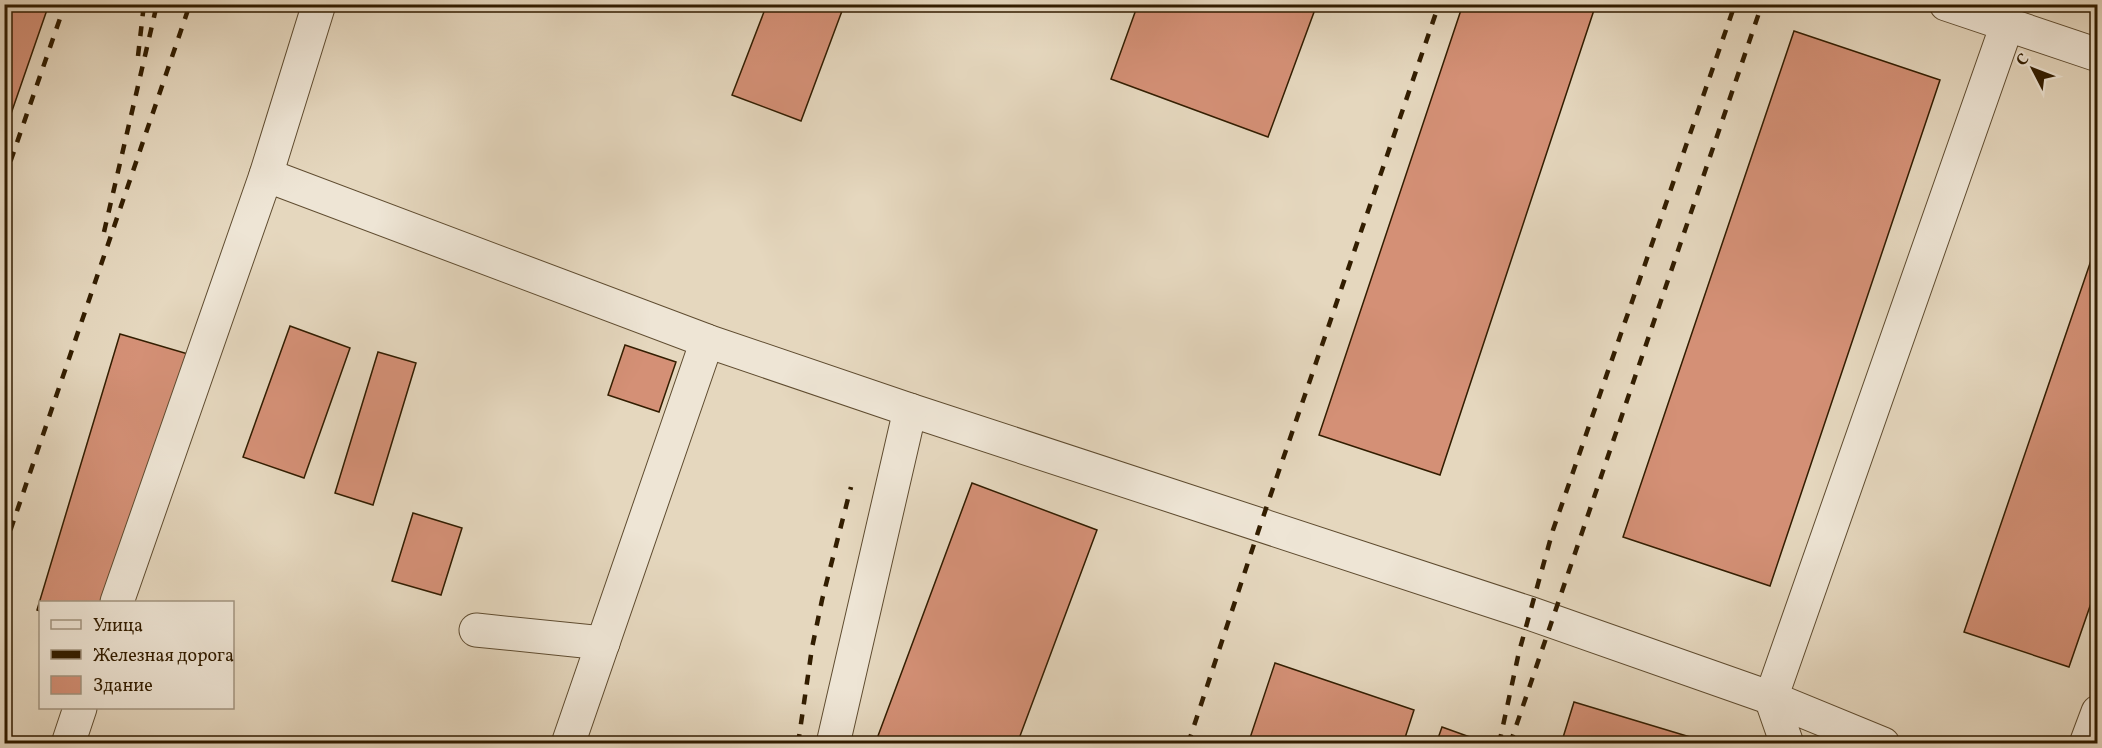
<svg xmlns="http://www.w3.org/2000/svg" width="2102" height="748" font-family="Vollkorn,serif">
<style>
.building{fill:#d49076;stroke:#321d00;stroke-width:1.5}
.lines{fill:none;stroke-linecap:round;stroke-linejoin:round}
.minor-casing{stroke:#5f4c30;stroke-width:35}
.minor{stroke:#eee5d5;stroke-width:33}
.rail{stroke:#321d00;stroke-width:4.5;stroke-dasharray:10 10;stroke-linecap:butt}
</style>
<rect width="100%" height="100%" fill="#e5d7be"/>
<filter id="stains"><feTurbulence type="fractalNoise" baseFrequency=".00333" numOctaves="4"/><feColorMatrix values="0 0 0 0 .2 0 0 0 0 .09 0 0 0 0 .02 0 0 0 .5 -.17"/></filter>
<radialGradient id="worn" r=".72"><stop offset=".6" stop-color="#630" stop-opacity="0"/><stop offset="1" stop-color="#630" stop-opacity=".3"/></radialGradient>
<g class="building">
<path d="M4,4H49L4,134Z"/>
<path d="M767,4H824L842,11L801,121L732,95Z"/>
<path d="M1138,4H1317L1268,137L1111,79Z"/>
<path d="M1463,4H1596L1440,475L1319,435Z"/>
<path d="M1794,31L1940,80L1770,586L1623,537Z"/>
<path d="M2098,240V583L2069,667L1964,632Z"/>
<path d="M290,326L350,348L304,478L243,457Z"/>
<path d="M120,334L188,354L113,602H40V611L37,610Z"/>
<path d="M625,345L676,362L659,412L608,395Z"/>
<path d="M378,352L416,363L373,505L335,493Z"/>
<path d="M972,483L1097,530L1017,744H875Z"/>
<path d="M413,513L462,528L441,595L392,581Z"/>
<path d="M1275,663L1414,710L1403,744H1248Z"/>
<path d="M1574,702L1710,743L1561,744Z"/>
<path d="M1442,727L1481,741L1480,744H1436Z"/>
</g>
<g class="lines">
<g class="minor-casing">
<g id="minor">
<path d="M1946,4L2098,55"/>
<path d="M266,175L707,341L910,410L1529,613L1771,698L1883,744"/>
<path d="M117,602L266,175L319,4"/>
<path d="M476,630L603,643"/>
<path d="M68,744L80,708"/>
<path d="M568,744L707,341"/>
<path d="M833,744L910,410"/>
<path d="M1787,744L1771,698L2007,25"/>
<path d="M2086,744L2098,712"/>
</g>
</g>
<use href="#minor" class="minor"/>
<g class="rail">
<path d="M138,56L144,4"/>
<path d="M4,180L65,4"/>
<path d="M104,232L157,4"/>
<path d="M4,549L190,4"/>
<path d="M798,744L812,648L822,600L851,487"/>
<path d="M1188,744L1260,526L1439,4"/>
<path d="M1499,744L1519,652L1553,530L1735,4"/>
<path d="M1510,744L1762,4"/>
</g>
</g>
<rect width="2102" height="748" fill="none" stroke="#e5d7be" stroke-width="24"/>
<rect x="6" y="6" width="2090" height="736" fill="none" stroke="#321d00" stroke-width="3"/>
<rect x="12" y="12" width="2078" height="724" fill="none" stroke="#321d00" stroke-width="1.5"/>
<rect x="39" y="601" width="195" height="108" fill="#eee5d5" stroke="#a39580" stroke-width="1.5"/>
<rect x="51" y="620" width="30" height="9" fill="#eee5d5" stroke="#a39580" stroke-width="1.5"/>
<text x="93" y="631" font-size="18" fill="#321d00">Улица</text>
<rect x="51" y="650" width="30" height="9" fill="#321d00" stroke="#a39580" stroke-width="1.5"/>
<text x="93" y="661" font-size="18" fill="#321d00">Железная дорога</text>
<rect x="51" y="676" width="30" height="18" fill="#d49076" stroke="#a39580" stroke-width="1.5"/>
<text x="93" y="691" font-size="18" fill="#321d00">Здание</text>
<g transform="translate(2033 69) rotate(312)" stroke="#eee5d5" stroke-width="4.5" paint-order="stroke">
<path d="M0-4.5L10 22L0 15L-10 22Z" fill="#321d00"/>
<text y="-9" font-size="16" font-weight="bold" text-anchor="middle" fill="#321d00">С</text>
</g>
<rect width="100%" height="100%" filter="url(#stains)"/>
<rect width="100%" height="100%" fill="url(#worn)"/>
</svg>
